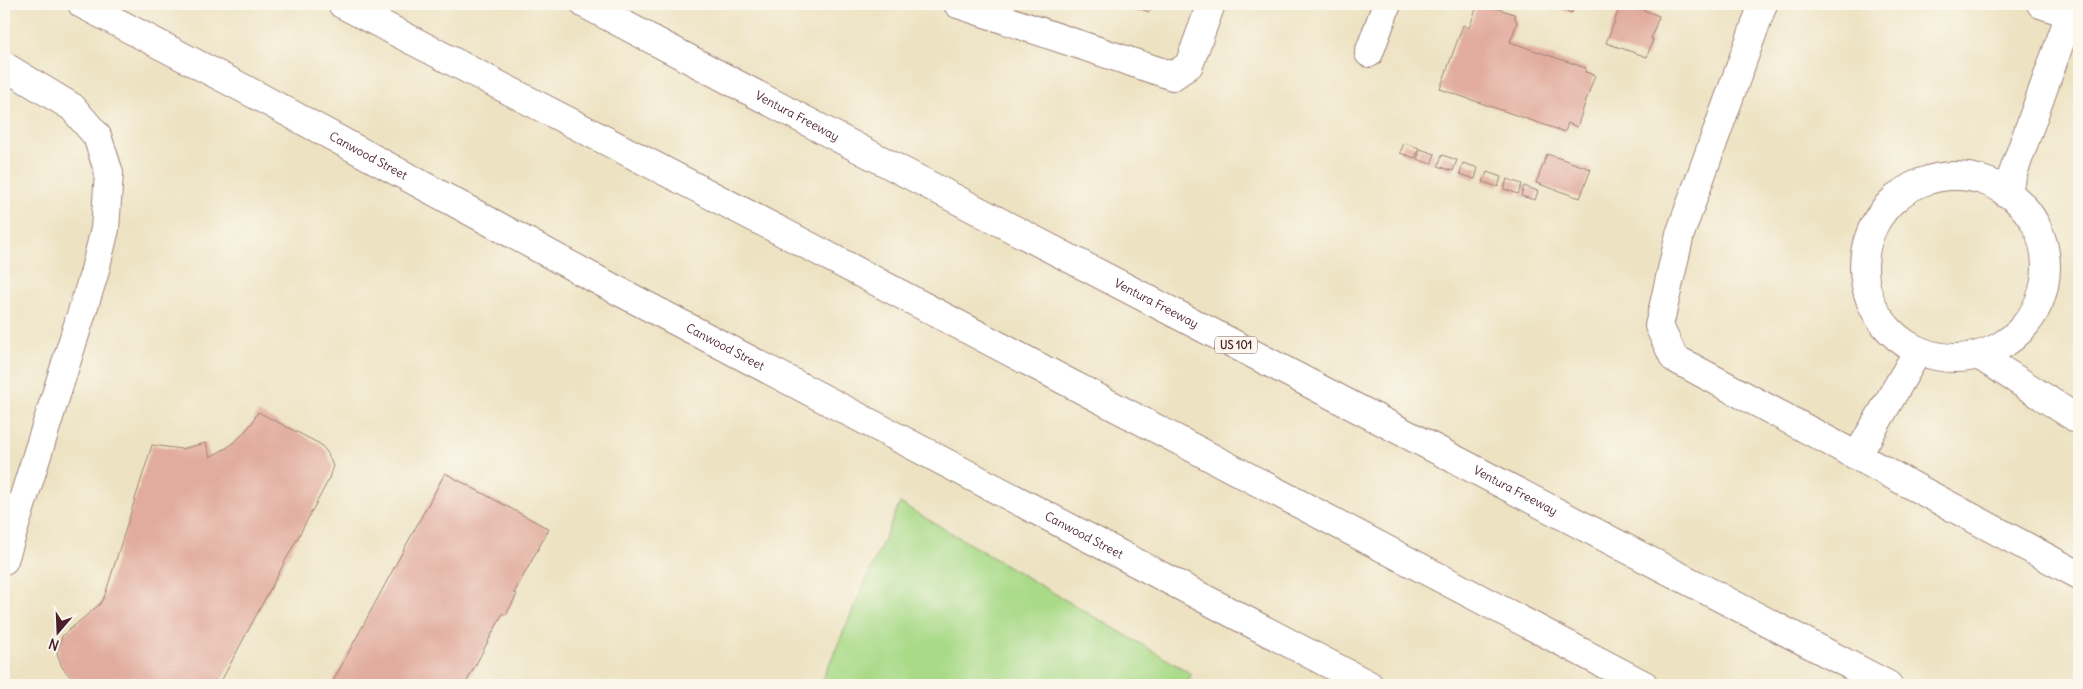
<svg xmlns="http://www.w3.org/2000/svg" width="2083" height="689" font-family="Delius,sans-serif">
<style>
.green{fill:#a9da88;stroke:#7a7c5a}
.building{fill:#e1ac9e}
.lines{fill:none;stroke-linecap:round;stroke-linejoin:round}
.minor-casing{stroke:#9c8177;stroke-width:30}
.highway-casing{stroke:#9c8177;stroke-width:30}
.minor{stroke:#fff;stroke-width:28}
.highway{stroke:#fff;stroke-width:28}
.labels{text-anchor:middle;stroke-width:4;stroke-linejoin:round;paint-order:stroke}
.shield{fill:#fbf7ec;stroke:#7f6065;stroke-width:1}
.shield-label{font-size:11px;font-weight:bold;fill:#4a1f2b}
.street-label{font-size:12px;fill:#4a1f2b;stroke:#fbf7ec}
</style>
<rect width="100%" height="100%" fill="#fbf7ec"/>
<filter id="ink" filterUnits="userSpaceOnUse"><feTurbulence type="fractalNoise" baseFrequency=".02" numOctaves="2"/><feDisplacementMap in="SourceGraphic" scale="10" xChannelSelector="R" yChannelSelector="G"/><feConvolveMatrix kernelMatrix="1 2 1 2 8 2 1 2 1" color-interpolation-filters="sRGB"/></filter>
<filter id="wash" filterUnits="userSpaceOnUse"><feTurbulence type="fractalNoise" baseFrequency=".0096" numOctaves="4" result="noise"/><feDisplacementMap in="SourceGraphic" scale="20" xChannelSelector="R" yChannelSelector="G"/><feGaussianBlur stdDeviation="1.12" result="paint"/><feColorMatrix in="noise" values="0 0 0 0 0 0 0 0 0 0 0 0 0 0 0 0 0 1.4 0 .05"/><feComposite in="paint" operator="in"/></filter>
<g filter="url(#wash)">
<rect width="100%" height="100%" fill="#ede3c3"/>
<path class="green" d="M900,503L1192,674L1185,685H820Z"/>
<g id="blocks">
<g class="building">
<path d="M1125,4H1152L1149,12Z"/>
<path d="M1478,4H1484L1514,14L1517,23L1510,42L1586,68L1585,72L1595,75L1577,127L1568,123L1565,132L1440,89L1463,25L1469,28Z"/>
<path d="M1546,4H1575L1572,13Z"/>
<path d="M1621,4H1628L1659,16L1651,39H1653L1647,57L1606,43Z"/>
<path d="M1404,143L1419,148L1415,158L1400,153Z"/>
<path d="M1420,149L1435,154L1431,164L1417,159Z"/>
<path d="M1547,154L1591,169L1580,198L1536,183Z"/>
<path d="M1442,155L1457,160L1453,171L1438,166Z"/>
<path d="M1463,163L1478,168L1475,179L1460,174Z"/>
<path d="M1487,172L1501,177L1498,187L1483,182Z"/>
<path d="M1507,179L1522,184L1518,194L1504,189Z"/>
<path d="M1524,186L1538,191L1535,200L1521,196Z"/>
<path d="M258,412L320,444L327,452L333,466L328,481L219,685H84L72,679L62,667L57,653L62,636L100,604L105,595L152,445L181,449L206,443L210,457L228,447L241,436L252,423Z"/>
<path d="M445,473L549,529L514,593L517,594L506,615L503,613L465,685H331Z"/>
</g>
</g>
</g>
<g filter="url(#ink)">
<use href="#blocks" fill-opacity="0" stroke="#9c8177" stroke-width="1"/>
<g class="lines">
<g class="minor-casing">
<g id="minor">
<path id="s1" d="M82,4L256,95L590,276L1369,685"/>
<path d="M958,4L1173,76L1189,65L1211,4"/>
<path d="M1763,4L1680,234L1659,326L1674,358L2079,575"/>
<path d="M2041,4L2070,14L2074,4"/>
<path d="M1369,53L1387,4"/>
<path d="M4,66L72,107L97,136L109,173L105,229L94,274L4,560"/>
<circle cx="1955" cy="267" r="91"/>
<path d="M2006,193L2070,14"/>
<path d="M1980,356L2079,420"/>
<path d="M1857,456L1918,351"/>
</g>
</g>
<g class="highway-casing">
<g id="highway">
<path d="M342,4L788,235L1644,685"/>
<path id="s2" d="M585,4L831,134L1888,685"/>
</g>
</g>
<use href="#minor" class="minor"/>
<use href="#highway" class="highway"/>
</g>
</g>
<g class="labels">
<rect class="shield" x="1215" y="336.5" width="42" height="17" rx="4"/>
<g class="shield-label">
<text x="1236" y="349">US 101</text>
</g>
<g class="street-label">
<text dy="4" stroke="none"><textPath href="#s2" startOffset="240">Ventura Freeway</textPath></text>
<text dy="4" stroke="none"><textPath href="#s1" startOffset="324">Canwood Street</textPath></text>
<text dy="4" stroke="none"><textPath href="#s2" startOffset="645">Ventura Freeway</textPath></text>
<text dy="4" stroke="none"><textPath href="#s1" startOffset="729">Canwood Street</textPath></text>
<text dy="4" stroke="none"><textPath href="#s2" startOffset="1050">Ventura Freeway</textPath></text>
<text dy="4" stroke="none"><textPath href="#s1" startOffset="1134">Canwood Street</textPath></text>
</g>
</g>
<rect width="2083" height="689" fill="none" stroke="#fbf7ec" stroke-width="20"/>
<g transform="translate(58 632) rotate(199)" stroke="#fbf7ec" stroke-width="4" paint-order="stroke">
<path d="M0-4L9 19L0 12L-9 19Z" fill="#4a1f2b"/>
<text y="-8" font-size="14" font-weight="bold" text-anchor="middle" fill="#4a1f2b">N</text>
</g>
</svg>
